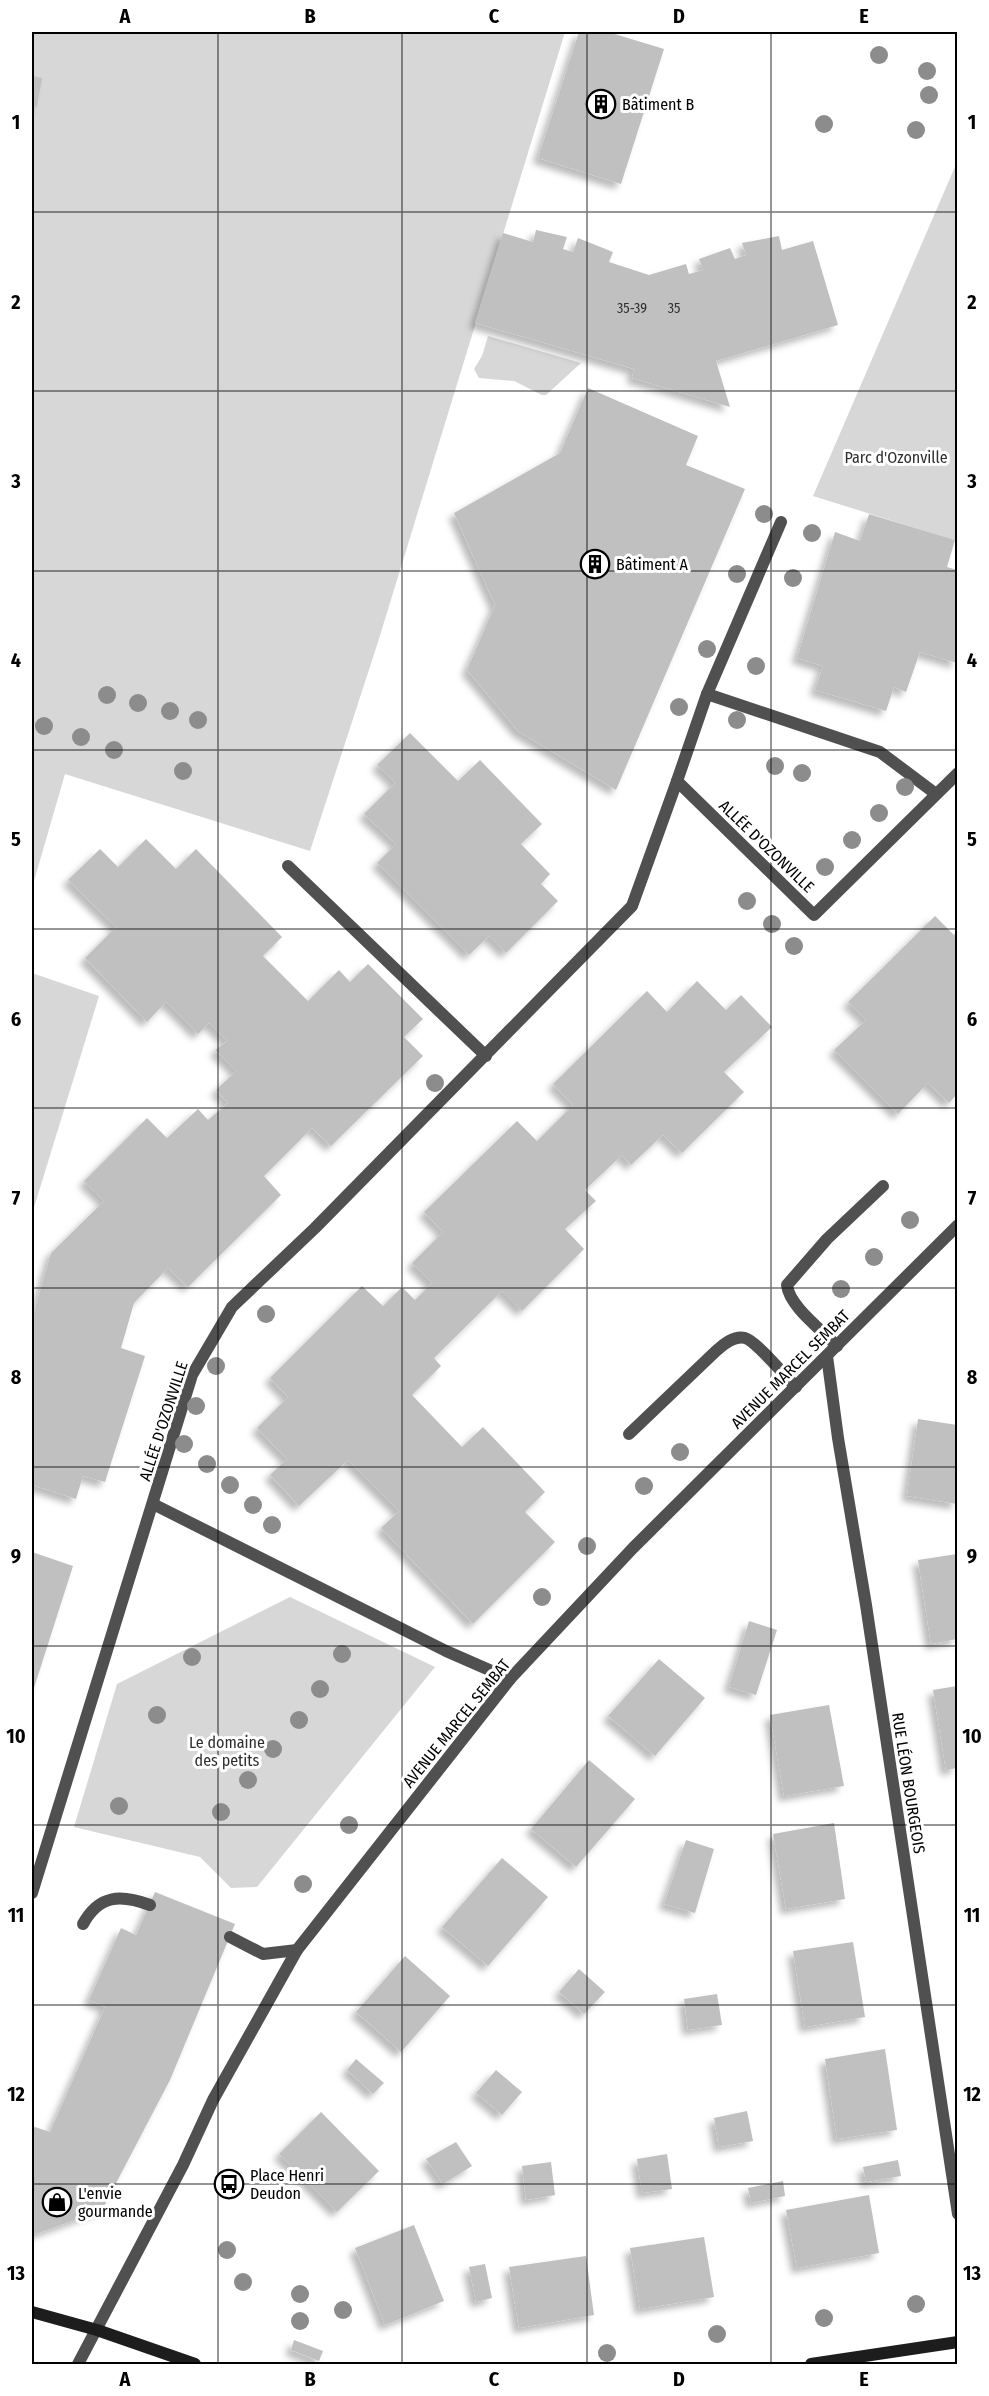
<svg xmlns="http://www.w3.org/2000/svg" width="989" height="2396" font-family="'Fira Sans Condensed',sans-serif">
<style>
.green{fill:#d7d7d7}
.building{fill:#c0c0c0;filter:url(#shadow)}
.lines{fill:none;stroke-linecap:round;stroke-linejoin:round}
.lane{stroke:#505050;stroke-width:12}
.street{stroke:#505050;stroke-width:12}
.secondary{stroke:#1d1d1d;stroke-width:12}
.tree{fill:#8c8c8c}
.grid{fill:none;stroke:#000;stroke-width:1.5;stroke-opacity:0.55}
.labels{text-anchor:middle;stroke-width:6;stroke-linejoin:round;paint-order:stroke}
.number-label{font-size:14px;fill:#303030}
.poi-label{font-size:16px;fill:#000;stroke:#fff;text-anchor:start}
.park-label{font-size:16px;fill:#2e2e2e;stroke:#fff}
.street-label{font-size:16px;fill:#000;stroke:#fff}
.neatline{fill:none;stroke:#000;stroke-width:2}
.grid-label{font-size:20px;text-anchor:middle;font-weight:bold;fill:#000}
</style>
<defs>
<filter id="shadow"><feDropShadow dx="-5.5" dy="5.5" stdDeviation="3" flood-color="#0004"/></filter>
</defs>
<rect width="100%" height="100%" fill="#fff"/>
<g class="green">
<path d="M32,32H565L378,642L310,851L65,774L32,888Z"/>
<path d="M957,162V541L813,496Z"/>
<path d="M488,336L581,363L546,395H542L514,381L479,378L474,369L482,356Z"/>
<path d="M32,973L99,996L32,1214Z"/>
<path d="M290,1597L435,1667L257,1887L231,1888L200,1857L74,1827L117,1684Z"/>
</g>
<g class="building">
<path d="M579,32H608L664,49L621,184L538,158Z"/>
<path d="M32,76L42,78L37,107L32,106Z"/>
<path d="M536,230L567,237L563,249L573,252L578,238L613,252L609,262L649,275L686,264L689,274L703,270L699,259L730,248L735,259L746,255L742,243L779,236L782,250L813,241L838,325L716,361L730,407L632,378L634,369L475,323L503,233L533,242Z"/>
<path d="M588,388L698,436L686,465L745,489L616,790L518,731L467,670L495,605L454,513L560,453Z"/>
<path d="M869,514L955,540L947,567L957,570V663L920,652L906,692L894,687L886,711L815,690L823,666L797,658L835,532L860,541Z"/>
<path d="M410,733L458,781L480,760L542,824L521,844L550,874L541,884L558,901L506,953L489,936L469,955L377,863L396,844L364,814L395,783L377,765Z"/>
<path d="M146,839L176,869L196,849L282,937L263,956L308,1001L339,970L350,982L368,964L423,1019L404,1037L423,1056L331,1146L312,1128L264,1176L281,1195L188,1287L168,1268L134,1303L121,1348L145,1356L105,1482L83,1476L76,1499L32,1485V1319L51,1253L104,1201L84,1181L147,1118L167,1138L198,1109L208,1120L228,1103L216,1090L236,1071L215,1050L227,1041L209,1023L198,1034L166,1002L147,1022L85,958L116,927L68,880L100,849L118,867Z"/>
<path d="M935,916L954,935L957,931V1094L949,1103L928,1083L898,1114L834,1050L866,1020L848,1002Z"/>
<path d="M697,981L726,1010L741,995L772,1027L724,1072L744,1092L682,1153L663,1135L631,1165L622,1155L585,1190L596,1201L565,1229L584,1249L522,1311L502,1291L434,1358L441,1366L412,1395L462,1447L483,1427L545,1492L525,1512L555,1542L473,1624L381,1528L399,1511L348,1460L299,1506L270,1475L287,1459L257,1428L288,1397L270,1378L362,1286L383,1306L402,1287L415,1300L432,1283L412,1263L443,1232L424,1212L517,1121L537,1141L573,1105L553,1084L647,991L667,1012Z"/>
<path d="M918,1419L957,1425V1504L907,1496Z"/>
<path d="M32,1552L73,1566L33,1691L32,1690Z"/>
<path d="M957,1554V1639L931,1644L918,1560Z"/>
<path d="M749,1621L777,1630L756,1695L729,1687Z"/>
<path d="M659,1659L705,1698L655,1756L608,1716Z"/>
<path d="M957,1686V1768L946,1770L933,1690Z"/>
<path d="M829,1705L844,1786L784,1796L770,1715Z"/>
<path d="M589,1760L635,1799L576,1867L531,1829Z"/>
<path d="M834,1823L845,1899L786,1909L773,1834Z"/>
<path d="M686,1840L714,1849L695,1913L664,1904Z"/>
<path d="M502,1858L548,1897L488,1966L442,1927Z"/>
<path d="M155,1892L235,1924L170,2080L102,2210L36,2234L32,2233V2126L50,2132L105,2007L89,2000L121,1928L136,1935Z"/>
<path d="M853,1942L865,2017L805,2027L793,1951Z"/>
<path d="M405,1956L450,1996L401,2052L356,2012Z"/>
<path d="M579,1969L605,1992L584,2014L559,1992Z"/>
<path d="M717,1994L722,2025L688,2030L684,1999Z"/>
<path d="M885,2049L897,2130L837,2139L825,2059Z"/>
<path d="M356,2059L384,2083L373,2094L347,2070Z"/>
<path d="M496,2070L522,2092L502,2115L476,2093Z"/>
<path d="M747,2111L753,2141L719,2147L714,2118Z"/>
<path d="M321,2112L379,2171L337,2212L279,2154Z"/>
<path d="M456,2142L472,2166L443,2184L426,2159Z"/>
<path d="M667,2154L672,2189L642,2193L637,2159Z"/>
<path d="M898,2160L901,2176L866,2182L863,2167Z"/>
<path d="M551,2162L555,2195L526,2200L522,2166Z"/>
<path d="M783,2181L785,2196L751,2203L748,2188Z"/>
<path d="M869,2195L879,2253L797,2268L786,2210Z"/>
<path d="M414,2225L444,2301L385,2325L355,2248Z"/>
<path d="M704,2237L714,2297L640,2309L630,2248Z"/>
<path d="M586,2256L594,2315L519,2328L509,2267Z"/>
<path d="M485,2264L492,2298L476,2302L469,2267Z"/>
<path d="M294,2340L323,2351L319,2361L291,2350Z"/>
</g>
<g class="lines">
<g class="lane">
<path d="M837,1346C822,1330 789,1306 787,1285L827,1239L883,1186"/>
<path d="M629,1434L716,1351C723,1345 734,1335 745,1338C756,1341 786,1377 796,1387"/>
<path d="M83,1924C99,1895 120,1894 150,1905"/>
<path d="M230,1937L263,1954L297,1950"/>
</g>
<g class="street">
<path d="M707,694L880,752L936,794"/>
<path d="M677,781L707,694L781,522"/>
<path d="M288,866L486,1056"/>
<path d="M827,1356L838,1438L866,1605L958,2214"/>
<path d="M153,1504L446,1651L510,1679"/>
<path d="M32,1893L192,1375L232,1307L315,1228L632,906L677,781L814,915L958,773"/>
<path d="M78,2364L183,2165L213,2100L297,1950L510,1679L633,1548L958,1225"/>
</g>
<g class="secondary">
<path d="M32,2312L97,2330L195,2364"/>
<path d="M811,2364L958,2342"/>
</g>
</g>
<g class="tree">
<circle cx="879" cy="55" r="9"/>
<circle cx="927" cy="71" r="9"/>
<circle cx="929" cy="95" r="9"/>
<circle cx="824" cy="124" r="9"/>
<circle cx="916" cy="130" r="9"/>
<circle cx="764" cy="514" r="9"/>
<circle cx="812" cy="533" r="9"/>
<circle cx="737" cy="574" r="9"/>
<circle cx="793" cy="578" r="9"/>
<circle cx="707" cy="649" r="9"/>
<circle cx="756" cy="666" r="9"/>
<circle cx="107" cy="695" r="9"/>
<circle cx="138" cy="703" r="9"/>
<circle cx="679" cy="707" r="9"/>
<circle cx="170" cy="711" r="9"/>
<circle cx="198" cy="720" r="9"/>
<circle cx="737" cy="720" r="9"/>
<circle cx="44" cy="726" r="9"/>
<circle cx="81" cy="737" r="9"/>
<circle cx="114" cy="750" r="9"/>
<circle cx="775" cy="766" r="9"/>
<circle cx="183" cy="771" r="9"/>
<circle cx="802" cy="773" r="9"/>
<circle cx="905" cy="787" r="9"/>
<circle cx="879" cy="813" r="9"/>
<circle cx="852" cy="840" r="9"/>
<circle cx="825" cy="867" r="9"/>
<circle cx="747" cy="901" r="9"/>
<circle cx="772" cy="924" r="9"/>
<circle cx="794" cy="946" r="9"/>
<circle cx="435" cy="1083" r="9"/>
<circle cx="910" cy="1220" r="9"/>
<circle cx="874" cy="1257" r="9"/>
<circle cx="841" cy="1289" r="9"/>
<circle cx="266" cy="1314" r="9"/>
<circle cx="216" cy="1366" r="9"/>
<circle cx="196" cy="1406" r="9"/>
<circle cx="184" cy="1444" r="9"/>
<circle cx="680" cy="1452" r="9"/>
<circle cx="207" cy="1464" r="9"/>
<circle cx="230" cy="1485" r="9"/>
<circle cx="644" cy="1486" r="9"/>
<circle cx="253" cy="1505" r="9"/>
<circle cx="272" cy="1525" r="9"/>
<circle cx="587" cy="1546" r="9"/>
<circle cx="542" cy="1597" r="9"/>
<circle cx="342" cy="1654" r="9"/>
<circle cx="192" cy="1657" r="9"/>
<circle cx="320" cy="1689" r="9"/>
<circle cx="157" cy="1715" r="9"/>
<circle cx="299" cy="1720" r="9"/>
<circle cx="273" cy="1749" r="9"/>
<circle cx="248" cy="1780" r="9"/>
<circle cx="119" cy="1806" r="9"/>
<circle cx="221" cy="1812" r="9"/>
<circle cx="349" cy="1825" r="9"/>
<circle cx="303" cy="1884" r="9"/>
<circle cx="227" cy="2250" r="9"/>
<circle cx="243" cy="2282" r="9"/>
<circle cx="300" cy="2294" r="9"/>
<circle cx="916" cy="2304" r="9"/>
<circle cx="343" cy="2310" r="9"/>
<circle cx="824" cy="2318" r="9"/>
<circle cx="300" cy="2321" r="9"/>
<circle cx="717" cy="2334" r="9"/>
<circle cx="607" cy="2353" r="9"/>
</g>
<path class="grid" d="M218,32V2364M402,32V2364M587,32V2364M771,32V2364M32,212H958M32,391H958M32,571H958M32,750H958M32,929H958M32,1108H958M32,1288H958M32,1467H958M32,1646H958M32,1825H958M32,2005H958M32,2184H958"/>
<defs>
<g id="building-ring" transform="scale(1.5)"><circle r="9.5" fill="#fff" stroke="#000" stroke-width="1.5"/><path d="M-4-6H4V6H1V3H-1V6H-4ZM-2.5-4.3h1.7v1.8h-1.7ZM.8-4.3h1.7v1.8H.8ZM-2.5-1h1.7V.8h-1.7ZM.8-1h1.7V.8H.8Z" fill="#000"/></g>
<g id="bus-ring" transform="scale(1.5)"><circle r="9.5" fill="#fff" stroke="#000" stroke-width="1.5"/><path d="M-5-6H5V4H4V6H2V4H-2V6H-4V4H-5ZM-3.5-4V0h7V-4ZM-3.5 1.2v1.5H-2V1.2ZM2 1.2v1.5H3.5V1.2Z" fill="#000"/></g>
<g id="shop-ring" transform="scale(1.5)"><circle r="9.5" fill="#fff" stroke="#000" stroke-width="1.5"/><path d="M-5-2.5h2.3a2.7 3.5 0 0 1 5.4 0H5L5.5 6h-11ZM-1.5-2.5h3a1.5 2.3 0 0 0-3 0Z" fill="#000"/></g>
</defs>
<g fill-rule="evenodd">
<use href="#building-ring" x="601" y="104"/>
<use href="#building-ring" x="595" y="564"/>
<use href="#bus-ring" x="229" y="2184"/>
<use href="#shop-ring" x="57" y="2202"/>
</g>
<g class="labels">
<g class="number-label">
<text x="632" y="313">35-39</text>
<text x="674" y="313">35</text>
</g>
<g class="poi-label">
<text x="622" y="110">Bâtiment B</text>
<text x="616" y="570">Bâtiment A</text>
<text x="250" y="2181">Place Henri<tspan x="250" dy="18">Deudon</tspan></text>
<text x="78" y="2199">L'envie<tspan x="78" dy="18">gourmande</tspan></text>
</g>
<g class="park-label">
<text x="896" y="463">Parc d'Ozonville</text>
<text x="227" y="1748">Le domaine<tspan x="227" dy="18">des petits</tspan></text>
</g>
<g class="street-label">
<text transform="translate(767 846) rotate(44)" y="6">ALLÉE D'OZONVILLE</text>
<text transform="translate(790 1369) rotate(-45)" y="6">AVENUE MARCEL SEMBAT</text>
<text transform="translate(163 1421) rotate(-72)" y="6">ALLÉE D'OZONVILLE</text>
<text transform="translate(456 1723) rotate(-51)" y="6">AVENUE MARCEL SEMBAT</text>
<text transform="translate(909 1783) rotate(81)" y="6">RUE LÉON BOURGEOIS</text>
</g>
</g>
<rect width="989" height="2396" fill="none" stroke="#ffffff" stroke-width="66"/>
<rect x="33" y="33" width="923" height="2330" class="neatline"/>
<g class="grid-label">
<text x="125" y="23">A</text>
<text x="310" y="23">B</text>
<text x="494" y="23">C</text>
<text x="679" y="23">D</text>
<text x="864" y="23">E</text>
<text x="16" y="129">1</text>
<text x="972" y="129">1</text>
<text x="16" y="309">2</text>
<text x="972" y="309">2</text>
<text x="16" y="488">3</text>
<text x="972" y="488">3</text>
<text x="16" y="667">4</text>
<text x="972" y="667">4</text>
<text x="16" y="846">5</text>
<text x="972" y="846">5</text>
<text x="16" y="1026">6</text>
<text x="972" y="1026">6</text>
<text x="16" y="1205">7</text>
<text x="972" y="1205">7</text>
<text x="16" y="1384">8</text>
<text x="972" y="1384">8</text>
<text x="16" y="1563">9</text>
<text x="972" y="1563">9</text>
<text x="16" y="1743">10</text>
<text x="972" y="1743">10</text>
<text x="16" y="1922">11</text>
<text x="972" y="1922">11</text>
<text x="16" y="2101">12</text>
<text x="972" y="2101">12</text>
<text x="16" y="2280">13</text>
<text x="972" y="2280">13</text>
<text x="125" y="2386">A</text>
<text x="310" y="2386">B</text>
<text x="494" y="2386">C</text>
<text x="679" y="2386">D</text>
<text x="864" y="2386">E</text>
</g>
</svg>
